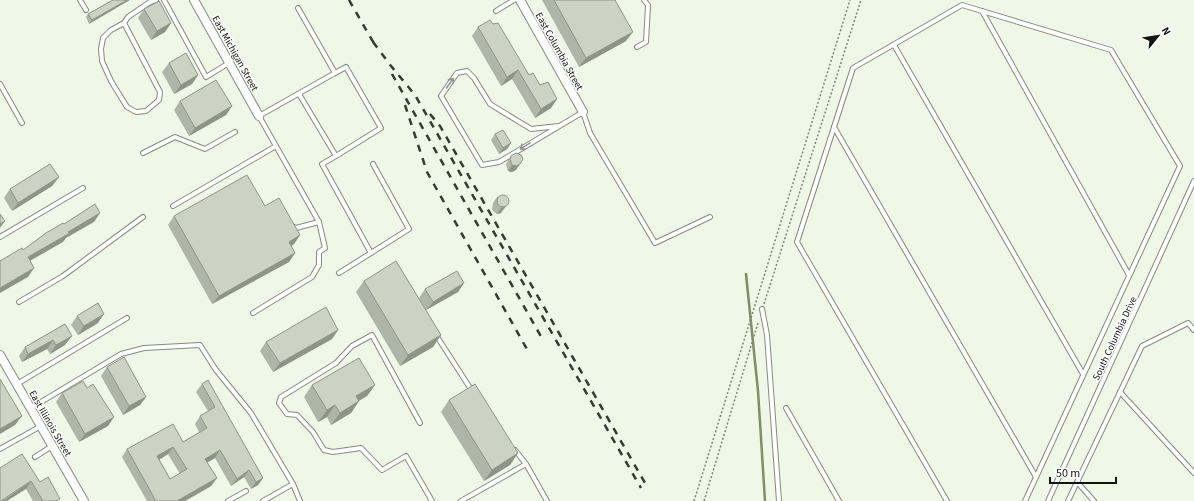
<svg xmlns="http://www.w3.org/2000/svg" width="1194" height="501" font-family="'Source Sans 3',sans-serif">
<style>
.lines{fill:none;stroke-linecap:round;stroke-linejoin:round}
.stream{stroke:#7d9065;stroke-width:2.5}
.service-casing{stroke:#858c7d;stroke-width:6}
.minor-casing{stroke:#858c7d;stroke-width:10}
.path{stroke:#80857b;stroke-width:1.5;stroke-dasharray:2 2;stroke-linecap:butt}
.service{stroke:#fff;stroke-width:4}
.minor{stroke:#fff;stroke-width:8}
.rail{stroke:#373a34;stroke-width:2.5;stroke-dasharray:7 7;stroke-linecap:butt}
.wall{fill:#afb5a8;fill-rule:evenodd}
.shaded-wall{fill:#8f9488}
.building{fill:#ccd3c3;stroke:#8f9488;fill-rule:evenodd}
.oneway{stroke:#949593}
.labels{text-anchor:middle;stroke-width:3;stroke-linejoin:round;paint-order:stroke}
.street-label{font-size:10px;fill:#12140f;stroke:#fff}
</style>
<rect width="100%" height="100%" fill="#eff7e7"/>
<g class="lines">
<path class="stream" d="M746,274L758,391L765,501"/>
<g class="service-casing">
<g id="service">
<path d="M80,0L86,10"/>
<path d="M164,0L206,77L229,63"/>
<path d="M496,11L514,0"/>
<path d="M982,11L1129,275"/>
<path d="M124,23L160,92L159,100L146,111L136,112L127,107L111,81L102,61L101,49L103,38L111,30L124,23L128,17L150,2L156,0"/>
<path d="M894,45L1083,374"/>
<path d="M637,47L646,42L648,5L644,0"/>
<path d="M335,73L346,67L381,128L336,156"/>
<path d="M0,84L22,123"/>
<path d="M299,94L336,156L322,164L371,253L409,229L373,164"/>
<path d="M559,126L531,129L490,104L474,78L467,71L457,73L441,96L482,165L499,162L583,112L590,133L655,243L710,217"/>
<path d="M834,127L1036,477"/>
<path d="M143,153L175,137L205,149L235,132"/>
<path d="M173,206L276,146"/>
<path d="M292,226L296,228L319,222"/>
<path d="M0,237L83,188"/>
<path d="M339,273L371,253"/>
<path d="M19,302L63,276L143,217"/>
<path d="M762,309L767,335L779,501"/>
<path d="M253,313L312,277L319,265V252L325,248L319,222L259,116L335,73L298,8"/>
<path d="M436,335L472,391"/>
<path d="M17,384L127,318"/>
<path d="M1120,392L1194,473"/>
<path d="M31,408L121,354L144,348L200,345L216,370L251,413L293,484L263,501"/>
<path d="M786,408L839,501"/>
<path d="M420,423L372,335L352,346L336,363L281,397L279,403L287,414L297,415L313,432L324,450L333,452L361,448L382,470L406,456L432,501"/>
<path d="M0,449L41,426"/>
<path d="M35,457L52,446"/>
<path d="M526,464L547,501"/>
<path d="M1077,482L1094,501"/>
<path d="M293,484L300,501"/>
<path d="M228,501L246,491"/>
<path d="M461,501L526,464L515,450"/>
<path d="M947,501L797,242L853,68L962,5L1111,50L1180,166L1025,501"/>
<path d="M1048,501L1194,181"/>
<path d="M1068,501L1142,346L1188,323L1194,330"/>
</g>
</g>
<g class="minor-casing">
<g id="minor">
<path d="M194,0L259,116"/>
<path d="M520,0L583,112"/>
<path d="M0,355L84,501"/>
</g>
</g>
<g class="path">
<path d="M764,304L861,0"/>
<path d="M694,501L850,0"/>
<path d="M704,501L758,323"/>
</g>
<use href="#service" class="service"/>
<use href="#minor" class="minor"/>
<g class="rail">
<path d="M349,0L376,47"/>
<path d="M373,42L391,66L415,95L641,488"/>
<path d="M392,74L543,340"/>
<path d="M405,105L427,172L528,351"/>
<path d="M430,114L440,126L645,483"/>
</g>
</g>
<g class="wall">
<path d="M113,0L89,24L86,17L88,14Z"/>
<path d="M542,0H615L626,41L579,67Z"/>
<path d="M144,9L171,23L165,32L151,40L138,18Z"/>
<path d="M493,24L529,75L540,85L557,99L551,108L535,118L512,79L501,86L472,36L478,27Z"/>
<path d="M169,63L198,75L192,84L174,94L162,72Z"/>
<path d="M180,101L232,106L226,115L189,136L174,110Z"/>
<path d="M495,134L511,143L507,149L499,154L491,140Z"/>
<path d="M511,156L516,170L512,172L508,171L506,165L507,162Z"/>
<path d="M59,177L52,186L12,211L4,198L10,189Z"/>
<path d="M505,195L501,213L497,214L492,210L493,203L497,197Z"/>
<path d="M265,206L300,235L294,244L291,246L295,253L289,262L212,304L168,225L174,216Z"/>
<path d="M364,281L441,335L433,347L400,366L356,292Z"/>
<path d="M464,283L458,292L426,310L419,298L425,289Z"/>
<path d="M77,316L98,323L78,335L71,325Z"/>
<path d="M65,324V345L50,354L47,349L22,362L19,356L25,347Z"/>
<path d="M338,330L332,339L273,372L260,351L266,342Z"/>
<path d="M107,367L146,397L140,405L123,415L101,376Z"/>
<path d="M202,384L263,478L258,485L251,489L244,477L231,486L215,458L207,462L217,478L211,486L185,501H147L122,457L127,449L183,442L199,432L195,424L200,416L208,411L196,392ZM168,454L180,474L170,479L159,460Z"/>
<path d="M312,385H375L367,396L359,401L351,413L331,425L327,417L318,422L304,397Z"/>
<path d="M62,393L108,426L79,442L56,402Z"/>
<path d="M449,400L518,453L510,465L484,481L441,412Z"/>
<path d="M0,468L40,482L58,501H33L26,489Z"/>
</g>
<g class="shaded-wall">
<path d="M127,0H130L89,24L92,20Z"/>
<path d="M171,23L165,32L151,40L157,31Z"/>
<path d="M633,32L626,41L579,67L586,58Z"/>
<path d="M518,70L512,79L501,86L507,77Z"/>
<path d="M198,75L192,84L174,94L181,85Z"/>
<path d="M557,99L551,108L535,118L541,109Z"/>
<path d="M232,106L226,115L189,136L195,128Z"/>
<path d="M511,143L507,149L499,154L503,148Z"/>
<path d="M520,164L516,170L512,172L508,171L512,165Z"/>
<path d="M59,177L52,186L12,211L18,203Z"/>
<path d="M509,202L501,213L497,214L501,208Z"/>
<path d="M100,213L94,222L66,238L63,242L21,266L28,257L68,232Z"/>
<path d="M5,221L0,228V224Z"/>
<path d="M300,235L294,244L282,251L289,242Z"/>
<path d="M295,253L289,262L212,304L219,296Z"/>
<path d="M34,268L28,277L0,293V288Z"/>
<path d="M464,283L458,292L426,310L433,302Z"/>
<path d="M104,314L98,323L78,335L84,326Z"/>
<path d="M338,330L332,339L273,372L280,363Z"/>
<path d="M441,335L433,347L400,366L408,355Z"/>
<path d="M72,336L65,345L50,354L56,345Z"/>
<path d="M53,340L47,349L22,362L28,354Z"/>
<path d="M375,385L367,396L348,407L356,396Z"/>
<path d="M146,397L140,405L123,415L129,406Z"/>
<path d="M359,401L351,413L331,425L340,413Z"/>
<path d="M335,405L327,417L318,422L327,410Z"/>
<path d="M22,416L15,425L0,434V429Z"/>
<path d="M114,417L108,426L79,442L85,434Z"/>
<path d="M173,447L168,454L152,464L157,456Z"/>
<path d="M220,450L215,458L200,467L205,459Z"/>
<path d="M518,453L510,465L484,481L492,470Z"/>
<path d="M249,470L244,477L231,486L237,479Z"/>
<path d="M217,478L211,486L185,501H177Z"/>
<path d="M263,478L258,485L251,489L256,482Z"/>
<path d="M31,481L26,489L7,501H2Z"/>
</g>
<g class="building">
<path d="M113,0H127L92,20L88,14Z"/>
<path d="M554,0H615L633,32L586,58Z"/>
<path d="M159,1L171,23L157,31L144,9Z"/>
<path d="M490,20L493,24L498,23L529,75L533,73L540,85L548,82L557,99L541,109L518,70L507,77L478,27Z"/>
<path d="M186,53L198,75L181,85L169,63Z"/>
<path d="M216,80L232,106L195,128L180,101Z"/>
<path d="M503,130L511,143L503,148L495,134Z"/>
<path d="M516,153L521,155L523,159L520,164L516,166L512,165L510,159L511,156Z"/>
<path d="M50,164L59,177L18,203L10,189Z"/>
<path d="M247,175L265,206L279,198L300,235L289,242L295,253L219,296L174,216Z"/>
<circle cx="503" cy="201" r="6"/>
<path d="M95,204L100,213L68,232L70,233L28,257L34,268L0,288V261L22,248L23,250L46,233L63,223L64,224Z"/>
<path d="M0,214L5,221L0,224Z"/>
<path d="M396,261L441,335L408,355L364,281Z"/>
<path d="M457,271L464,283L433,302L425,289Z"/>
<path d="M98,303L104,314L84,326L77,316Z"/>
<path d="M326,307L338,330L280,363L266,342Z"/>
<path d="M65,324L72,336L56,345L53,340L28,354L25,347Z"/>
<path d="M124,357L146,397L129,406L107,367Z"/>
<path d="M359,358L375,385L356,396L359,401L340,413L335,405L327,410L312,385Z"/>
<path d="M0,379L22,416L0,429Z"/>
<path d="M208,380L263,478L256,482L249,470L237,479L220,450L205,459L217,478L177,501H156L127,449L173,424L183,442L207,428L200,416L215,407L202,384ZM173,447L187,469L170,479L157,456Z"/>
<path d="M83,381L87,388L93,384L114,417L85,434L62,393Z"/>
<path d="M475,384L518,453L492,470L449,400Z"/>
<path d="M22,454L40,482L48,477L60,499L56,501H43L31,481L2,500L3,501H0V468Z"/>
</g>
<defs><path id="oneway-shaft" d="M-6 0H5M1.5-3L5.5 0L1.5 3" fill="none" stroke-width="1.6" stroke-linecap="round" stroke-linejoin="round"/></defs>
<g class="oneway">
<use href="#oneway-shaft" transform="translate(450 83) rotate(-56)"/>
<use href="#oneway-shaft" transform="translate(525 146) rotate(149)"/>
</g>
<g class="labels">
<g class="street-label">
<text transform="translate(560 51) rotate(61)" y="4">East Columbia Street</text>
<text transform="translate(236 53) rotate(61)" y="4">East Michigan Street</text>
<text transform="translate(1114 338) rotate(-65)" y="4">South Columbia Drive</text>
<text transform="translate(51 423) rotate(60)" y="4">East Illinois Street</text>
</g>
</g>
<g transform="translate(1158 36) rotate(60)" stroke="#ffffff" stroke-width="3" paint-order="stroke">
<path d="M0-3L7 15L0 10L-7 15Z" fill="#12140f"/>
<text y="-6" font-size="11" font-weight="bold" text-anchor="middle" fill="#12140f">N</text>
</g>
<path d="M1050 477v6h66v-6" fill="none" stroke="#12140f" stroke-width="2"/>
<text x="1056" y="477" font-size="12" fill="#12140f" stroke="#ffffff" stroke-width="3" paint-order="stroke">50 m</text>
</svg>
